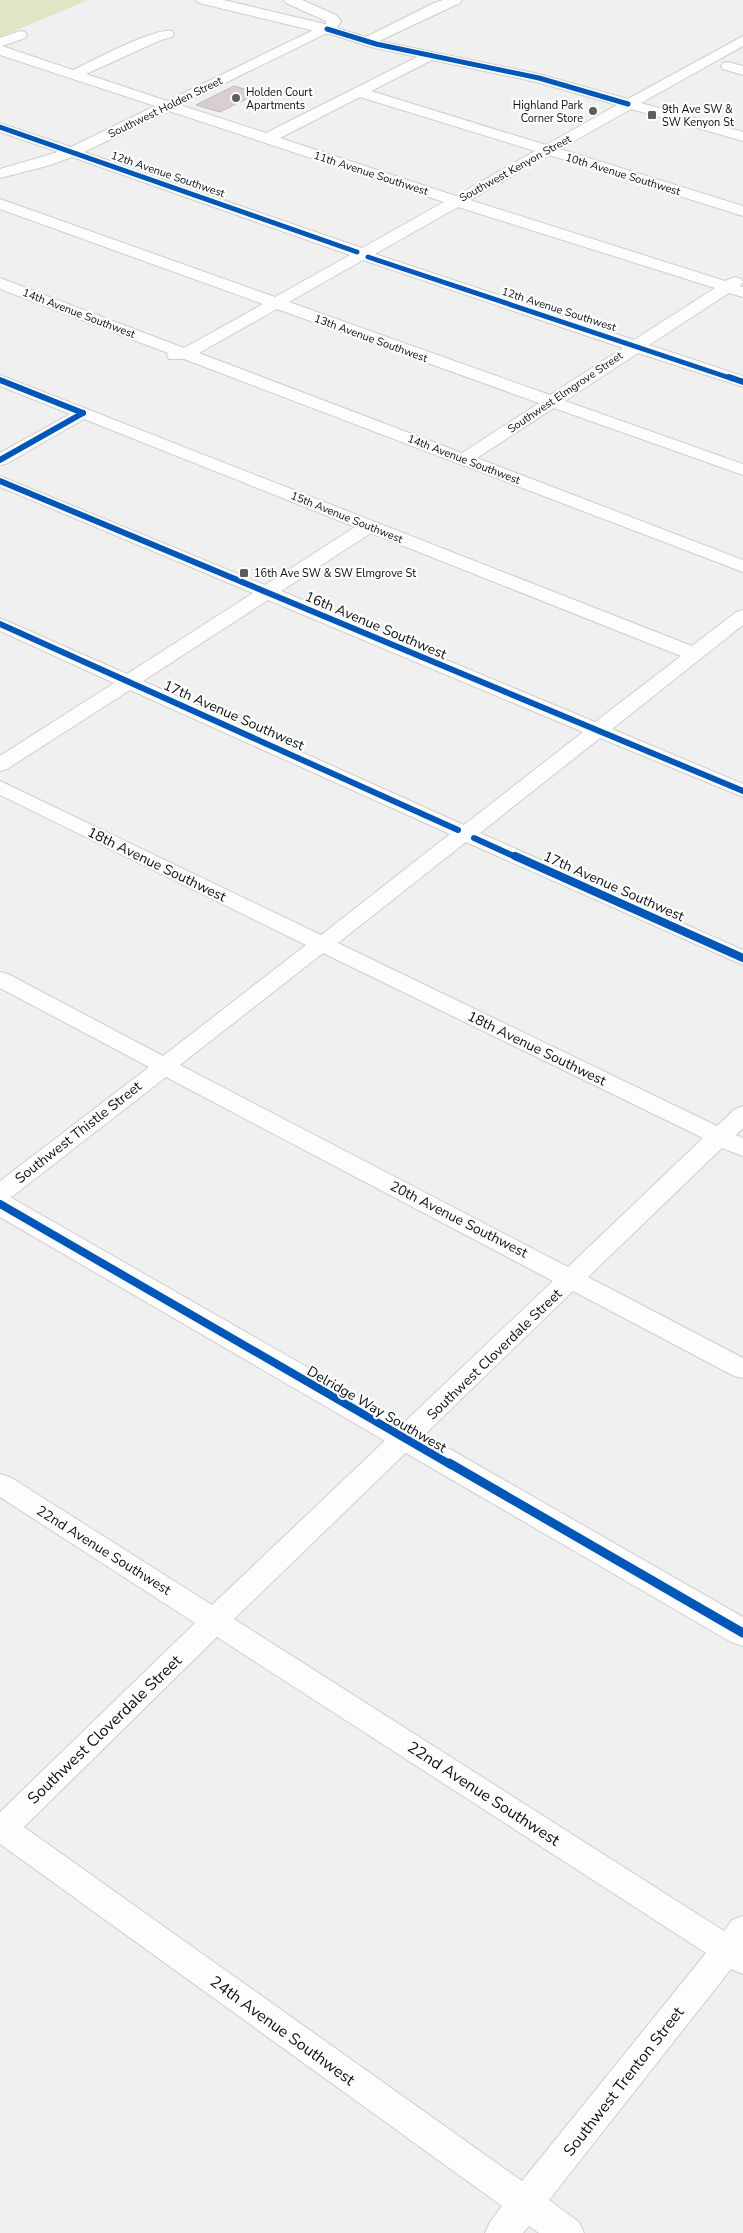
<svg xmlns="http://www.w3.org/2000/svg" width="743" height="2233" font-family="'Nunito Sans',sans-serif">
<style>
.green{fill:#e1e4c5}
.building{fill:#dbcdd3;stroke:#bbb}
.lines{fill:none;stroke-linecap:round;stroke-linejoin:round}
.minor-casing{stroke:#cecece;stroke-width:2}
.major-casing{stroke:#cecece;stroke-width:2}
.minor{fill:#fdfdfd;fill-rule:evenodd}
.major{fill:#fdfdfd;fill-rule:evenodd}
.cycleway-far3-casing{stroke:#fdfeff;stroke-width:7}
.cycleway-far2-casing{stroke:#fdfeff;stroke-width:9}
.cycleway-far1-casing{stroke:#fdfeff;stroke-width:11}
.cycleway-casing{stroke:#fdfeff;stroke-width:12}
.cycleway-far3{stroke:#0057b8;stroke-width:5}
.cycleway-far2{stroke:#0057b8;stroke-width:6}
.cycleway-far1{stroke:#0057b8;stroke-width:8}
.cycleway{stroke:#0057b8;stroke-width:9}
.poi-dot{fill:#5d5d5d;stroke:#fdfeff;stroke-width:2}
.labels{text-anchor:middle;stroke-width:4.5;stroke-linejoin:round;paint-order:stroke}
.far-poi-label{font-size:11px;fill:#0e0e0e;stroke:#fdfeff;text-anchor:start}
.far-street-label{font-size:11px;fill:#0e0e0e;stroke:#fdfeff}
.street-label{font-size:14px;fill:#0e0e0e;stroke:#fdfeff}
.near-street-label{font-size:16px;fill:#0e0e0e;stroke:#fdfeff}
</style>
<rect width="100%" height="100%" fill="#f0f0f0"/>
<path class="green" d="M0,0H88L0,37Z"/>
<path class="building" d="M234,86L258,93L220,112L196,105Z"/>
<g class="lines">
<g class="minor-casing">
<g id="minor">
<path d="M284,0H302L336,15L341,21L337,28L366,37L434,3L443,0H462L460,3L379,41L539,74L628,99L743,36V46L641,103L743,132V141L631,109L560,149L743,206V216L549,155L470,200L725,281L735,277L741,279L743,282L740,286L743,287V297L729,293L649,345L743,376V387L638,353L565,401L743,464V475L554,408L477,458L743,560V572L184,359H169L167,355L168,353L0,289V278L184,348L263,304L0,209V199L275,297L350,255L72,157L47,166L0,178V169L58,152L0,132V123L71,147L155,106L0,55V38L20,31L25,32L27,35L25,38L2,46L73,70C92,61 155,27 172,31L174,34L172,37L161,40L86,74L167,101L326,24V21L286,3ZM327,33L371,47L417,57L266,133L180,105ZM432,60L536,82L617,105L546,145L371,91ZM360,97L535,151L456,196L280,138ZM169,111L444,202L362,248L84,152ZM458,207L715,288L634,340L375,254ZM363,260L623,348L550,395L289,302ZM277,309L539,403L462,453L199,353Z"/>
<path d="M728,62L743,66V75L723,69L721,66L723,63Z"/>
<path d="M0,375L692,646L736,612L743,610V625L612,729L743,784V797L600,738L480,833L743,950V965L466,842L338,943L717,1126L735,1109L743,1106V1128L736,1135L743,1138V1156L722,1148L588,1277L743,1358V1378L734,1376L573,1291L234,1619L724,1931L732,1920L743,1916V1974L731,1969L549,2200L579,2222L584,2233H539L529,2226L523,2233H485L490,2222L502,2206L0,1844V1812L195,1623L0,1497V1474L10,1477L212,1605L553,1281L166,1077L9,1199L0,1201V1181L149,1067L0,988V972L8,974L163,1056L306,945L0,795V781L321,935L450,834L130,690L7,769L0,771V756L114,683L0,631V618L127,674L253,593L0,487V476L265,585L355,527L84,419L6,464L0,465V453L70,414L0,386ZM371,533L681,656L595,722L281,591ZM268,600L583,732L464,825L143,681ZM323,953L703,1138L568,1267L180,1065ZM217,1637L706,1953L522,2181L24,1827Z"/>
</g>
</g>
<g class="major-casing">
<g id="major">
<path d="M196,0H224L333,26L335,29L333,32L327,34L199,3Z"/>
<path d="M0,1194L10,1197L743,1617V1646L731,1642L0,1217Z"/>
</g>
</g>
<use href="#minor" class="minor"/>
<use href="#major" class="major"/>
<g class="cycleway-far3-casing">
<g id="cycleway-far3">
<path d="M327,29L376,44L539,78L628,104"/>
<path d="M0,127L357,252"/>
<path d="M368,257L733,379"/>
</g>
</g>
<g class="cycleway-far2-casing">
<g id="cycleway-far2">
<path d="M729,377L743,382"/>
<path d="M0,380L83,413"/>
<path d="M0,460L83,413"/>
<path d="M0,481L743,791"/>
<path d="M0,624L458,830"/>
<path d="M474,838L518,858"/>
</g>
</g>
<g class="cycleway-far1-casing">
<g id="cycleway-far1">
<path d="M515,856L743,958"/>
<path d="M0,1204L451,1465"/>
</g>
</g>
<g class="cycleway-casing">
<path id="cycleway" d="M449,1463L743,1633"/>
</g>
<use href="#cycleway-far3" class="cycleway-far3"/>
<use href="#cycleway-far2" class="cycleway-far2"/>
<use href="#cycleway-far1" class="cycleway-far1"/>
<use href="#cycleway" class="cycleway"/>
</g>
<g class="poi-dot">
<circle cx="236" cy="98" r="5"/>
<circle cx="593" cy="111" r="5"/>
<rect x="647" y="110" width="10" height="10" rx="2.5"/>
<rect x="239" y="568" width="10" height="10" rx="2.5"/>
</g>
<g class="labels">
<g class="far-poi-label">
<text x="246" y="96">Holden Court<tspan x="246" dy="13">Apartments</tspan></text>
<text x="583" y="109" text-anchor="end">Highland Park<tspan x="583" dy="13">Corner Store</tspan></text>
<text x="662" y="113">9th Ave SW &amp;<tspan x="662" dy="13">SW Kenyon St</tspan></text>
<text x="254" y="577">16th Ave SW &amp; SW Elmgrove St</text>
</g>
<g class="far-street-label">
<text transform="translate(165 107) rotate(-26)" y="4">Southwest Holden Street</text>
<text transform="translate(515 168) rotate(-29)" y="4">Southwest Kenyon Street</text>
<text transform="translate(371 173) rotate(18)" y="4">11th Avenue Southwest</text>
<text transform="translate(168 174) rotate(19)" y="4">12th Avenue Southwest</text>
<text transform="translate(623 174) rotate(17)" y="4">10th Avenue Southwest</text>
<text transform="translate(559 309) rotate(18)" y="4">12th Avenue Southwest</text>
<text transform="translate(79 313) rotate(21)" y="4">14th Avenue Southwest</text>
<text transform="translate(371 338) rotate(20)" y="4">13th Avenue Southwest</text>
<text transform="translate(565 392) rotate(-34)" y="4">Southwest Elmgrove Street</text>
<text transform="translate(464 459) rotate(21)" y="4">14th Avenue Southwest</text>
<text transform="translate(347 517) rotate(22)" y="4">15th Avenue Southwest</text>
</g>
<g class="street-label">
<text transform="translate(376 625) rotate(23)" y="5">16th Avenue Southwest</text>
<text transform="translate(234 715) rotate(24)" y="5">17th Avenue Southwest</text>
<text transform="translate(157 864) rotate(26)" y="5">18th Avenue Southwest</text>
<text transform="translate(614 886) rotate(24)" y="5">17th Avenue Southwest</text>
<text transform="translate(537 1048) rotate(26)" y="5">18th Avenue Southwest</text>
<text transform="translate(78 1132) rotate(-38)" y="5">Southwest Thistle Street</text>
<text transform="translate(459 1219) rotate(27)" y="5">20th Avenue Southwest</text>
<text transform="translate(494 1354) rotate(-44)" y="5">Southwest Cloverdale Street</text>
<text transform="translate(377 1409) rotate(30)" y="5">Delridge Way Southwest</text>
<text transform="translate(104 1550) rotate(32)" y="5">22nd Avenue Southwest</text>
</g>
<g class="near-street-label">
<text transform="translate(104 1729) rotate(-44)" y="6">Southwest Cloverdale Street</text>
<text transform="translate(484 1793) rotate(33)" y="6">22nd Avenue Southwest</text>
<text transform="translate(283 2030) rotate(36)" y="6">24th Avenue Southwest</text>
<text transform="translate(623 2081) rotate(-52)" y="6">Southwest Trenton Street</text>
</g>
</g>
</svg>
